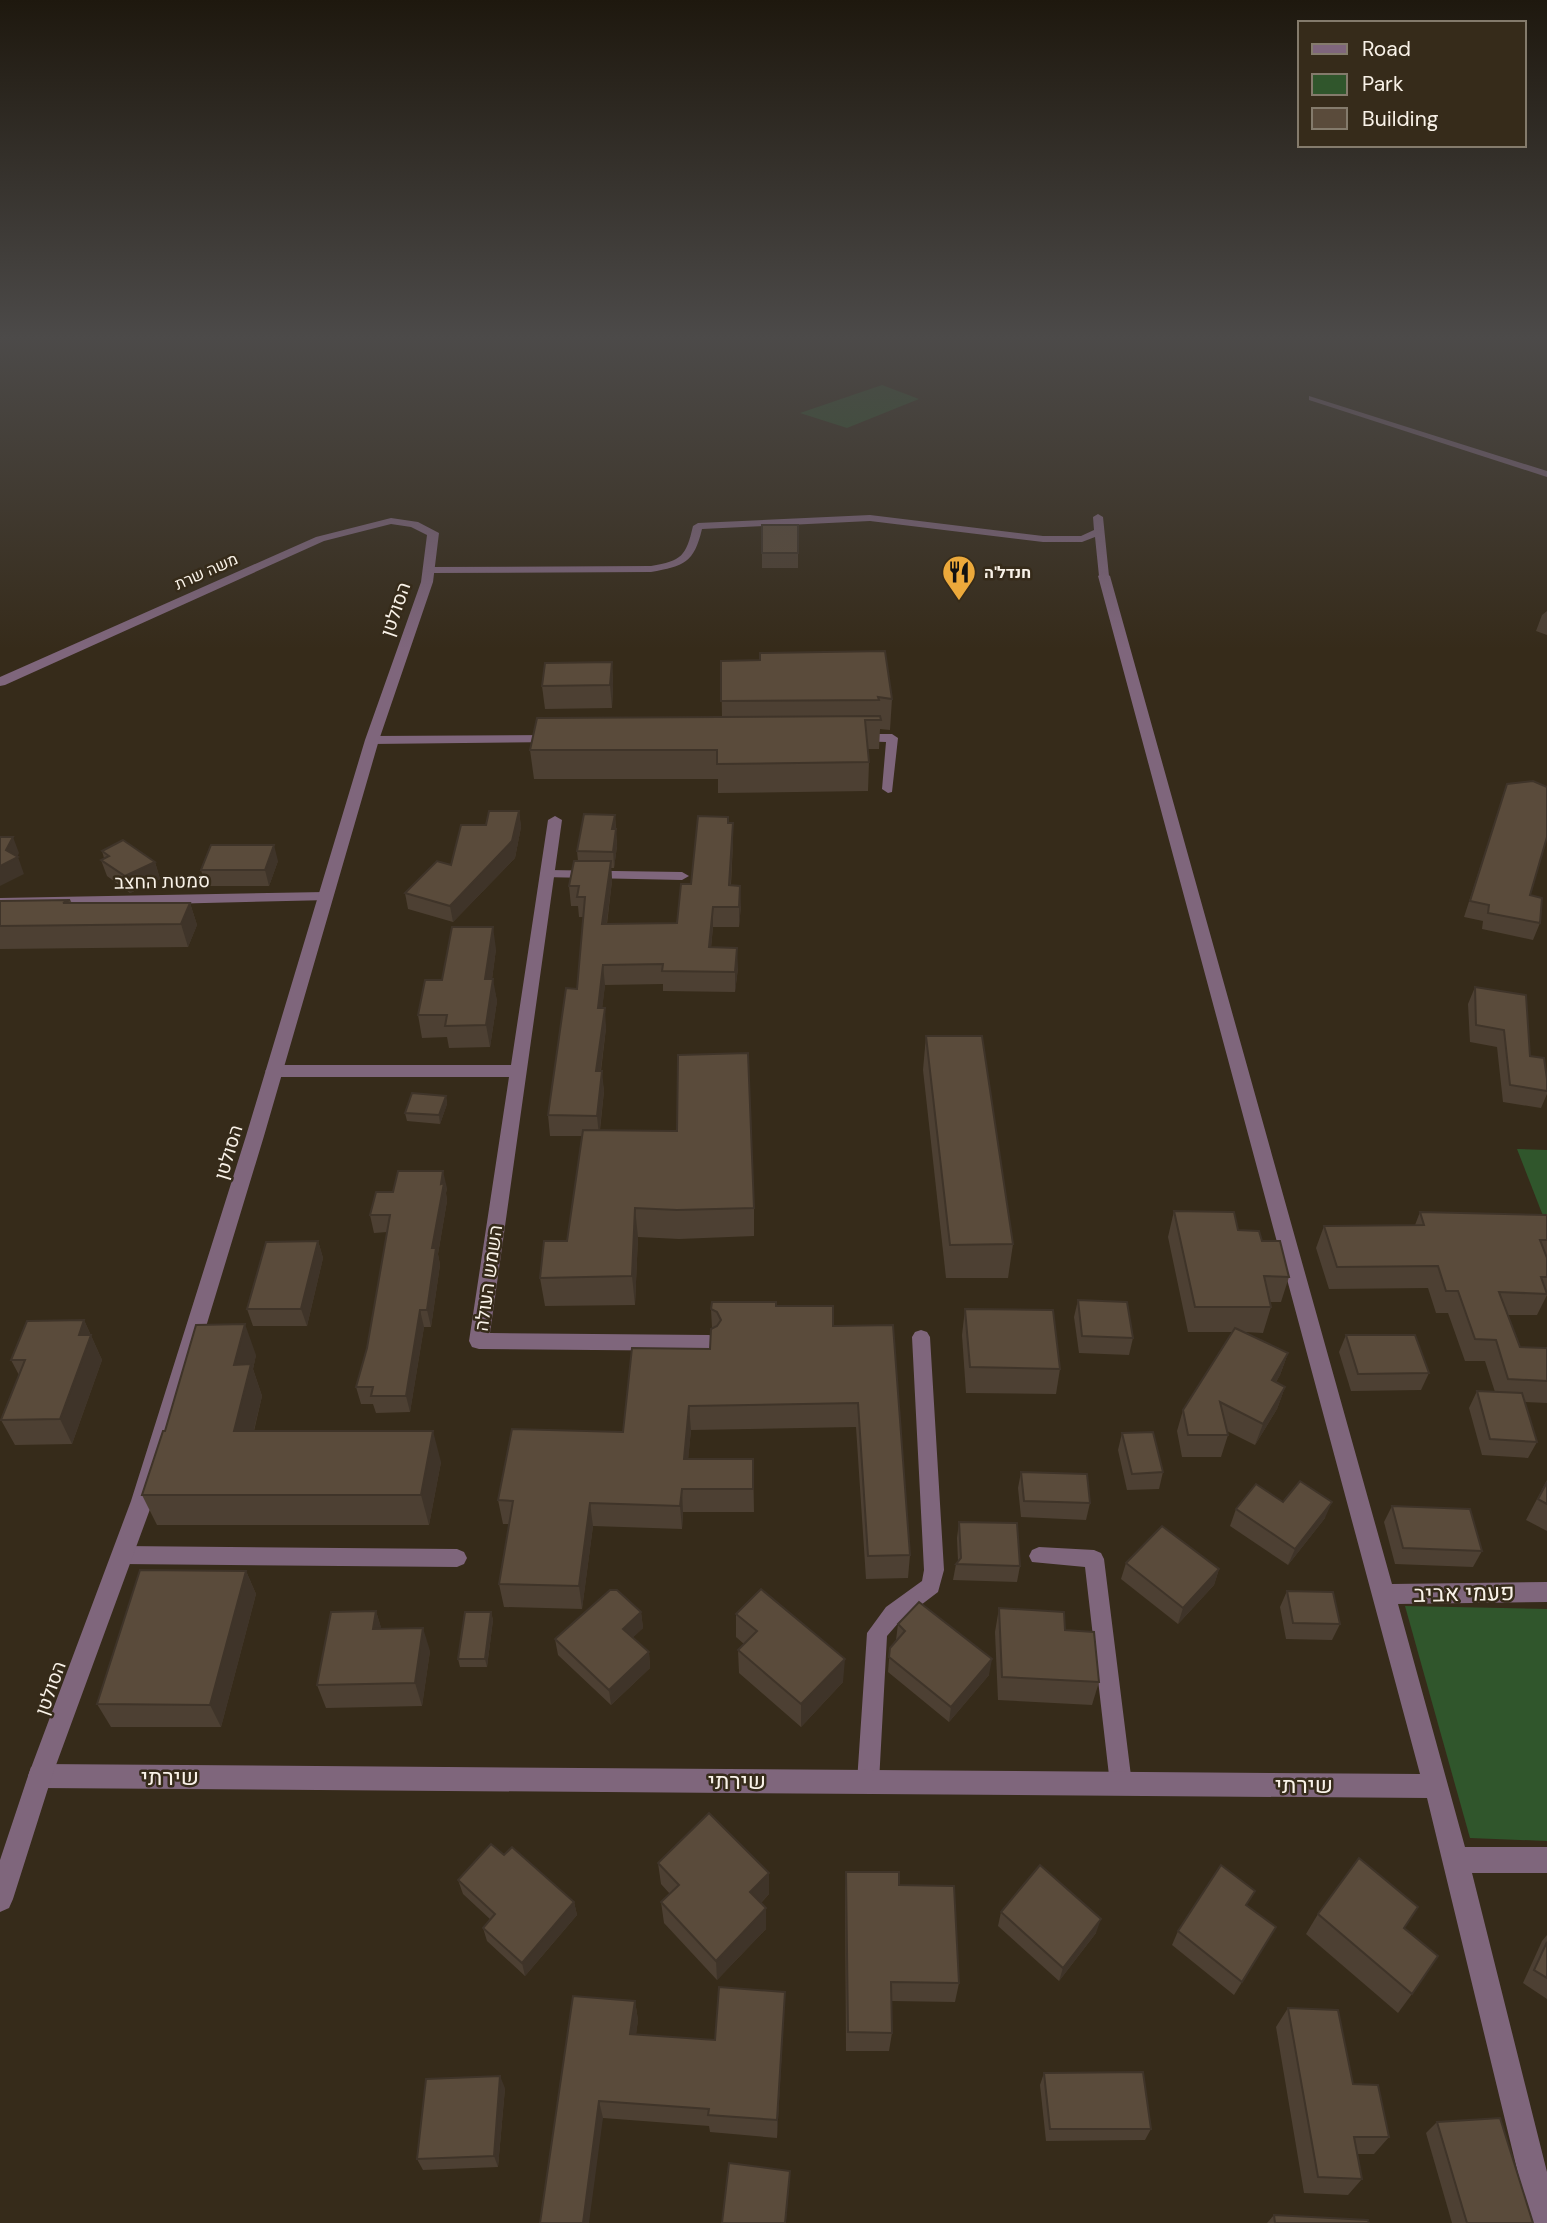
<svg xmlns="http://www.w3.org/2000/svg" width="1547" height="2223" font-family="'DM Sans',Heebo,sans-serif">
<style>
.green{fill:#30562c}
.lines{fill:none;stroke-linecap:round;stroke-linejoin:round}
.service{fill:#7f667c;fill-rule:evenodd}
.minor{fill:#7f667c;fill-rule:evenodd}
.tertiary{fill:#7f667c;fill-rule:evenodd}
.wall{fill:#4d4033}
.shaded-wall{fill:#3f3429}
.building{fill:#5a4b3b;stroke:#3f3429;stroke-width:2}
.labels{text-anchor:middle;stroke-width:5;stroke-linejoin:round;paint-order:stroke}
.far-street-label{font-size:16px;fill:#f9f2e8;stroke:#362b1a}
.far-poi-label{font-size:16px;font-weight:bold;fill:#f9f2e8;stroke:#362b1a;text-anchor:start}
.street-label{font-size:19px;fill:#f9f2e8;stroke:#362b1a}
.near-street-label{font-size:23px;fill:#f9f2e8;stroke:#362b1a}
</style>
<rect width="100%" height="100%" fill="#362b1a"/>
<g class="green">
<path d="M882,385L919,399L847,428L800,413Z"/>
<path d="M1517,1149L1547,1150V1226Z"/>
<path d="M1405,1606L1547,1609V1841L1470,1838Z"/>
</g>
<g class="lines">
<g class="service">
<path d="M1309,396L1547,471V477L1309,400Z"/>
<path d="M1098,514L1103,517L1109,576L1104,579L1099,576L1095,537L1082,542H1043L870,521L702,529C694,563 684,566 651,572L429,573L424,570L429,567L651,566C682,561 686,556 693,526L698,523L870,515L1043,536H1081L1094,530L1093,517Z"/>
<path d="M859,734H892L898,738L892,792L888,793L882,789L886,742L855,741L853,738Z"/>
<path d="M553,735L557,736V742L372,744L366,740L372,736Z"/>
<path d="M547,870L682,872L689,876L682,880L542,877V871Z"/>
<path d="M921,1330L927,1332L930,1337L944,1570L938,1592L900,1621L887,1636L879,1782L876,1790L868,1793L860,1790L857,1782L867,1633L886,1607L922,1581L924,1570L912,1337L915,1332Z"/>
<path d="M122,1546L457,1549L464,1552L467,1558L464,1564L457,1567L122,1564L115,1561L112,1555L115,1549Z"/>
<path d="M1039,1547L1094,1550L1101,1553L1104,1559L1132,1784L1129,1792L1121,1795L1113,1792L1110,1784L1085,1567L1032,1562L1029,1556L1032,1550Z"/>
</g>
<g class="minor">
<path d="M1104,572L1110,576L1392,1584L1547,1582V1602L1398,1604L1465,1847H1547V1873H1472L1547,2172V2223H1530L1427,1798L40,1788L31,1785L28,1776L31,1767L40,1764L1420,1774L1098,576Z"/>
<path d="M555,816L562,820L490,1333L709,1335L716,1337L719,1343L716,1349L709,1351L479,1349L472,1347L469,1341L509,1077H274L265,1071L274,1065H511L548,820Z"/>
<path d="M325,892L333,897L330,900L0,908V898Z"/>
</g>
<path class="tertiary" d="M391,518L418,522L439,533L433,582L379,740L264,1136L153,1501L52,1776L13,1899L9,1908L0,1912V1860L28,1776L131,1501L246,1136L365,740L421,582L427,535L411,527L391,524L324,541L5,685L0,686V677L316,537Z"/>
</g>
<g class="wall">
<rect x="762" y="525" width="36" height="43"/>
<path d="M1547,611V635L1536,631L1542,615Z"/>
<path d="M721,661L892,699L890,730L880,729L879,749H868L869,762L868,791L718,793V779H534L530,750L722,717Z"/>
<path d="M612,662L613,685L612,708L545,709L542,686Z"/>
<path d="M1507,784L1530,895L1540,923L1533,940L1482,929L1483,921L1464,917Z"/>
<path d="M519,811L521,827L515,858L453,922L408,909L405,893L451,865L486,825Z"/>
<path d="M615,815L617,846L614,868H611L612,881L607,924L677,923L691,884L728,823L733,843L731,885L741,905L739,927H713L711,948L738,968L735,992L663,991V984L605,985L602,1008L606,1028L601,1071L604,1091L600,1130L754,1208V1236L679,1239L638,1237L635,1305L545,1306L540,1278L567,1241L582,1136H550L548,1115L577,989L583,917H579L578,906H571L569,886L578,861L577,851Z"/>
<path d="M102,851L155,862L160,879L130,893L107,876L101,860L104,858Z"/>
<path d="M278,861L269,886H206L201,870Z"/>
<path d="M70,900L72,903H190L197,925L188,947L0,949V901Z"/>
<path d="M496,949L492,979L497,1001L490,1047L449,1048L447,1037L422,1038L418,1015L442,980Z"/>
<path d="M1475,987L1530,1056L1547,1079V1094L1541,1108L1503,1102L1497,1047L1470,1042L1468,1004Z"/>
<path d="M926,1036L1013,1244L1008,1278H946L923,1070Z"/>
<path d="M446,1096L447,1104L440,1124L407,1121L405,1113Z"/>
<path d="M447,1188L446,1193L447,1201L438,1254L440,1265L431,1327H424L410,1412L376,1413L373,1404H361L356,1387L367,1348L387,1232L374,1233L370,1215L393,1192Z"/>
<path d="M1174,1211L1238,1230L1262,1241L1289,1277L1281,1302H1270L1271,1307L1263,1333L1245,1332L1288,1353L1280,1375L1276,1382L1285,1387L1277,1409L1255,1445L1227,1431L1228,1435L1221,1457H1182L1177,1431L1183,1410L1232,1332H1188L1168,1237Z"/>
<path d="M1420,1212L1547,1215V1295L1537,1315H1508L1520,1347L1547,1348V1403L1525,1402L1537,1442L1528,1458L1482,1455L1469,1408L1477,1391L1495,1392L1485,1361H1465L1448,1313H1436L1428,1288L1329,1289L1316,1248L1324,1226L1415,1225Z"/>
<path d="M318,1241L323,1258L307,1326H253L247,1309Z"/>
<path d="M1078,1300L1133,1338L1129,1355L1079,1353L1074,1317Z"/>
<path d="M776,1306L833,1326L910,1555L908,1578L866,1579L856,1427L691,1430L688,1459H753L754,1512H683L682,1529L593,1526L582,1609L504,1607L499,1584L509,1524H503L498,1500L623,1432L710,1349L712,1328L711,1309Z"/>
<path d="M965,1309L1060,1369L1056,1394L966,1393L962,1335Z"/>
<path d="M84,1320L102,1360L72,1444L15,1445L1,1420L19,1375L11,1360Z"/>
<path d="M1346,1335L1429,1373L1421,1390L1351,1391L1339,1352Z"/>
<path d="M256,1355L253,1369L262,1396L254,1431L441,1462L429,1525H157L142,1495L165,1431Z"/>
<path d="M1122,1433L1163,1472L1159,1489L1127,1490L1118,1450Z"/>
<path d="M1021,1472L1090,1503L1086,1520L1021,1517L1018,1488Z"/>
<path d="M1547,1480V1531L1526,1520Z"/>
<path d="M1283,1502L1325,1518L1288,1565L1230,1526L1236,1509Z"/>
<path d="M1392,1506L1482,1551L1473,1567L1395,1564L1384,1522Z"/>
<path d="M959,1522L1020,1566L1017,1582L953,1580L956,1564L958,1561L957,1538Z"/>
<path d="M1126,1563L1219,1569L1214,1585L1178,1624L1121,1579Z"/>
<path d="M246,1571L256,1594L221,1727H111L97,1704Z"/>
<path d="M1287,1591L1340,1624L1332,1640L1286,1639L1280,1607Z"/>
<path d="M999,1608L1065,1630L1099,1682L1092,1705L998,1700L995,1632Z"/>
<path d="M376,1611L381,1628L430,1651L422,1706L326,1708L317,1685Z"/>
<path d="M491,1612L493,1620L487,1667H460L458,1659Z"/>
<path d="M641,1612L643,1628L632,1638L649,1652L650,1668L611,1705L558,1655L555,1639Z"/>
<path d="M736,1614L843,1682L801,1727L739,1673L738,1650L744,1644L736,1637Z"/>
<path d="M898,1624L989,1675L949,1722L888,1672L890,1648L896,1640Z"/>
<path d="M504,1855L574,1902L577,1915L525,1976L487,1941L483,1928L491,1920L463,1894L458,1880Z"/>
<path d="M658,1863L769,1873V1894L761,1903L766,1929L717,1980L664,1923L661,1902L670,1894L661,1884Z"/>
<path d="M846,1872L899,1885L959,1983L955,2002L891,2001L892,2033L889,2051H846L845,1892Z"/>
<path d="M1247,1906L1276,1927L1234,1995L1172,1945L1178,1931Z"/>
<path d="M1001,1912L1096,1933L1059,1981L998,1926Z"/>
<path d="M1318,1914L1404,1928L1412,1994L1398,2013L1306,1934Z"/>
<path d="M1547,1935V1999L1523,1983L1542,1941Z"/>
<path d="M785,1992L777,2138L710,2132L709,2126L603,2118L540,2223L635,2001L638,2020L636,2034L715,2040Z"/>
<path d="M1288,2008L1353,2084L1389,2137L1374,2154H1357L1362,2179L1348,2195L1304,2193L1276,2027Z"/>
<path d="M1044,2073L1151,2129L1145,2140L1046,2141L1040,2085Z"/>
<path d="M505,2088L498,2167L423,2170L417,2159Z"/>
<path d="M1437,2122L1533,2223H1452L1426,2133Z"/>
<path d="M1274,2215L1369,2223H1267Z"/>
</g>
<g class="shaded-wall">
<path d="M612,662L613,685L612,708L610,685Z"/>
<path d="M519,811L521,827L515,858L453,922L450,906Z"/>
<path d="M615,815L617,846L614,868L612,829Z"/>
<path d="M733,823V843L729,905V885Z"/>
<path d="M13,837L19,853L17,858L18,857L24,874L0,886V866L6,850Z"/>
<path d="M274,845L278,861L269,886L265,870Z"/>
<path d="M611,861L612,881L604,944L602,924Z"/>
<path d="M155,862L160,879L130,893L125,876Z"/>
<path d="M740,886L741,905L739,927V907Z"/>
<path d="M190,903L197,925L188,947L181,924Z"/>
<path d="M713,907V927L709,968V947Z"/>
<path d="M493,927L496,949L489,1002L485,979Z"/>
<path d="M737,948L738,968L735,992V972Z"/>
<path d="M603,965L605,985L600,1028L598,1008Z"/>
<path d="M493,979L497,1001L490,1047L486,1025Z"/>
<path d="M605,1008L606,1028L598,1091L596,1071Z"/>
<path d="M602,1071L604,1091L599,1136L597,1116Z"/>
<path d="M446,1096L447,1104L440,1124L439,1115Z"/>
<path d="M443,1171L447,1188L446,1193L447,1201L438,1254L440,1265L431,1327L427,1310L432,1248Z"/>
<path d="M635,1208L638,1237L635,1305L632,1276Z"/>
<path d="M318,1241L323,1258L307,1326L301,1309Z"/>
<path d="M420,1310L424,1327L410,1412L406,1396Z"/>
<path d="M84,1320L102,1360L72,1444L60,1419L79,1335Z"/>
<path d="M245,1324L256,1355L253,1369L262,1396L246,1462L234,1431V1365Z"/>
<path d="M1288,1353L1280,1375L1264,1402L1272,1380Z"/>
<path d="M1285,1387L1277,1409L1255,1445L1263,1424Z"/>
<path d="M689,1406L691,1430L686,1483L684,1459Z"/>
<path d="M433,1431L441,1462L429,1525L421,1495Z"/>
<path d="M682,1489L683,1512L682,1529L680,1506Z"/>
<path d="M1332,1502L1325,1518L1288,1565L1295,1549Z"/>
<path d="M590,1503L593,1526L582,1609L579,1586Z"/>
<path d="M1219,1569L1214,1585L1178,1624L1183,1608Z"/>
<path d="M246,1571L256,1594L221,1727L210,1705Z"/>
<path d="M376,1611L383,1634L373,1629Z"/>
<path d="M491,1612L493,1620L487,1667L485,1659Z"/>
<path d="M641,1612L643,1628L625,1645L623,1629Z"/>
<path d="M423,1628L430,1651L422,1706L415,1683Z"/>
<path d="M649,1652L650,1668L611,1705L609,1690Z"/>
<path d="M845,1659L843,1682L801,1727V1704Z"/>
<path d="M992,1659L989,1675L949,1722L951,1707Z"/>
<path d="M769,1873V1894L751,1913L750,1892Z"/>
<path d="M574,1902L577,1915L525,1976L522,1963Z"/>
<path d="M766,1908V1929L717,1980L716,1961Z"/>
<path d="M1101,1919L1096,1933L1059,1981L1063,1968Z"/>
<path d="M785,1992L784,2011L777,2138V2120Z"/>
<path d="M635,2001L638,2020L634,2052L630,2034Z"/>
<path d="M500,2076L505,2088L498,2167L494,2156Z"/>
<path d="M599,2101L603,2118L589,2223H583Z"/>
<path d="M790,2171L786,2223H785Z"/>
</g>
<g class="building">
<rect x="762" y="525" width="36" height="28"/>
<path d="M885,651L892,699L878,697L879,700L721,701V661L760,660V653Z"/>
<path d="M612,662L610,685L542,686L545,663Z"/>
<path d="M880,716L881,720H865L869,762L717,764V750H530L537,718Z"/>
<path d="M1533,781L1547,787V837L1530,895L1542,898L1540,923L1488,913L1489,905L1470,901L1507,784Z"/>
<path d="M489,811H519L512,841L450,906L405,893L437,861L451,865L461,825H486Z"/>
<path d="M584,814L615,815L612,829H616L613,852L577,851Z"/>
<path d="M698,816L728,817V823H733L729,885L740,886L739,907H713L709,947L737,948L735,972L662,971L663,964L603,965L598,1008H605L596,1071H602L597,1116L548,1115L566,988L577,989L585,897H577L579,886H569L574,861H611L602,924L677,923L681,884H691Z"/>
<path d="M0,837H13L6,850L18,857L0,866Z"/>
<path d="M123,840L155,862L125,876L101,860L109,856L102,851Z"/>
<path d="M211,845H274L265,870H201Z"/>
<path d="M70,900L63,903H190L181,924L0,926V901Z"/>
<path d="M452,927H493L485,979H493L486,1025L445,1026L447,1015H418L425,980H442Z"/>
<path d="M1475,987L1526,995L1530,1056L1544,1058L1547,1079V1091L1510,1085L1504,1030L1476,1025Z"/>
<path d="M926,1036H982L1013,1244L950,1245Z"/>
<path d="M748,1053L754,1208L677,1210L635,1208L632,1276L540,1278L544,1241H567L583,1130L677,1131L678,1055Z"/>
<path d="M412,1093L446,1096L439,1115L405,1113Z"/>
<path d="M398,1171H443L441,1184L444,1183L432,1248H436L427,1310H420L406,1396H371L373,1387H356L367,1348L390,1215H370L376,1192H393Z"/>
<path d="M1174,1211L1234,1212L1238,1230L1259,1231L1262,1241H1280L1289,1277L1264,1276L1271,1307H1195Z"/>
<path d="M1420,1212L1547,1215V1240H1540L1547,1258V1277H1541L1547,1294L1499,1292L1520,1347L1547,1348V1381L1508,1379L1496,1340L1475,1339L1458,1291H1446L1438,1266L1337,1267L1324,1226L1424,1225Z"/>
<path d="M318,1241L301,1309H247L266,1242Z"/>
<path d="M1078,1300L1127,1302L1133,1338L1082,1336Z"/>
<path d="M712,1302H776V1306H833V1326L893,1325L910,1555L868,1556L858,1403L689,1406L684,1459H753V1489H682L680,1506L590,1503L579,1586L499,1584L513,1501L498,1500L512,1429L623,1432L632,1348L710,1349L711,1329L717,1326L721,1320L717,1312L711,1309Z"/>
<path d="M965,1309L1053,1310L1060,1369L970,1367Z"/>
<path d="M84,1320L79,1335H91L60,1419L1,1420L25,1360H11L27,1321Z"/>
<path d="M245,1324L234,1365L251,1364L234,1431H433L421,1495H142L163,1431H165L196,1325Z"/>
<path d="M1235,1328L1288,1353L1272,1380L1285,1387L1263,1424L1220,1402L1228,1435H1188L1183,1410Z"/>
<path d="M1346,1335H1415L1429,1373L1358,1374Z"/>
<path d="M1477,1391L1522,1393L1537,1442L1490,1439Z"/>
<path d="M1153,1432L1163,1472L1132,1474L1122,1433Z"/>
<path d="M1021,1472L1087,1474L1090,1503L1024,1501Z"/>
<path d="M1300,1481L1332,1502L1295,1549L1236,1509L1256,1484L1283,1502Z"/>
<path d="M1547,1482V1504L1538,1499Z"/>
<path d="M1392,1506L1470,1509L1482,1551L1403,1548Z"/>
<path d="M959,1522L1017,1523L1020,1566L956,1564L961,1558Z"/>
<path d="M1162,1526L1219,1569L1183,1608L1126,1563Z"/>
<path d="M140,1570L246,1571L210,1705L97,1704Z"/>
<path d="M761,1589L845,1659L801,1704L738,1650L757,1631L736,1614Z"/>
<path d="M610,1590H617L641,1612L623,1629L649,1652L609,1690L555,1639Z"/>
<path d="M1287,1591L1333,1592L1340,1624L1293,1623Z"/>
<path d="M919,1602L992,1659L951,1707L889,1657L890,1648L905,1631L898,1624Z"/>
<path d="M999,1608L1064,1612L1065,1630L1094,1632L1099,1682L1002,1677Z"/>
<path d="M376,1611L373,1629L423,1628L415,1683L317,1685L331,1612Z"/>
<path d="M465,1612H491L485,1659H458Z"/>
<path d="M709,1813L769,1873L750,1892L766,1908L716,1961L661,1902L679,1885L658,1863Z"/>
<path d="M491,1844L504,1855L512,1847L574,1902L522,1963L483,1928L495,1914L458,1880Z"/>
<path d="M1359,1858L1418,1907L1404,1928L1438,1956L1412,1994L1318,1914Z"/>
<path d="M1040,1865L1101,1919L1063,1968L1001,1912Z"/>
<path d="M1221,1865L1255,1891L1246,1905L1276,1927L1242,1982L1178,1931Z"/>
<path d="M846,1872H899V1885L954,1886L959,1983L891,1982L892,2033L848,2032Z"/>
<path d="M1547,1942V1978L1534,1970Z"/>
<path d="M719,1987L785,1992L777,2120L708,2115L709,2109L599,2101L583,2223H540L573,1996L635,2001L630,2034L715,2040Z"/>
<path d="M1288,2008L1338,2010L1353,2084L1378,2085L1389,2137H1354L1362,2179L1318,2177Z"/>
<path d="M1143,2072L1151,2129H1050L1044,2073Z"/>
<path d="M500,2076L494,2156L417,2159L426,2079Z"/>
<path d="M1500,2118L1533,2223H1467L1437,2122Z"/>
<path d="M729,2163L790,2171L785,2223H722Z"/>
<path d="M1274,2215L1368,2220L1369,2223H1275Z"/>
</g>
<linearGradient id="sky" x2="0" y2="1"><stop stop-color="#1e180e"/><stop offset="0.52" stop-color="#4c4a49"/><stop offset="1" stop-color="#4c4a49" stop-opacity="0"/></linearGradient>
<rect width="1547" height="649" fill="url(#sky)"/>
<defs>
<g id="restaurant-pin" transform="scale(1.75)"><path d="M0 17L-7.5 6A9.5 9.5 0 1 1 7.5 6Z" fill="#eca93b" stroke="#362b1a"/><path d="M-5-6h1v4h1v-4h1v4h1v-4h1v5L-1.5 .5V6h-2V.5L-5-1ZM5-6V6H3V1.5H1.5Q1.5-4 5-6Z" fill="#111"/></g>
</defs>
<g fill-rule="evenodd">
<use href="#restaurant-pin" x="959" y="572"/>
</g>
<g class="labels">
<g class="far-street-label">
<text transform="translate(206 571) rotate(-24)" y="6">משה שרת</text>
</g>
<g class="far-poi-label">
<text x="984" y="578">חנדל'ה</text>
</g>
<g class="street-label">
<text transform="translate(395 609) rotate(-71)" y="7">הסולטן</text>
<text transform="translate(162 881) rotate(-1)" y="7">סמטת החצב</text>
<text transform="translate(228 1152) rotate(-73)" y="7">הסולטן</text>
<text transform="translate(488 1278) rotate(-82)" y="7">השמש העולה</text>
<text transform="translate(50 1688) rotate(-70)" y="7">הסולטן</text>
</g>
<g class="near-street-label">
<text transform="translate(1464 1593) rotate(-1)" y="8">פעמי אביב</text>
<text x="170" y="1785">שירתי</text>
<text x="737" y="1789">שירתי</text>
<text x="1304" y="1793">שירתי</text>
</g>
</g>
<rect x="1298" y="21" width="228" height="126" fill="#362b1a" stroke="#847b6c" stroke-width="2"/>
<rect x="1312" y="44" width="35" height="10" fill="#7f667c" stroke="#847b6c" stroke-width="2"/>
<text x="1362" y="56" font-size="21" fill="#f9f2e8">Road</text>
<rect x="1312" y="74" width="35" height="21" fill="#30562c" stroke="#847b6c" stroke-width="2"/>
<text x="1362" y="91" font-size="21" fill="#f9f2e8">Park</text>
<rect x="1312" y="108" width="35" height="21" fill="#5a4b3b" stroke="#847b6c" stroke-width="2"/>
<text x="1362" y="126" font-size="21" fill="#f9f2e8">Building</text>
</svg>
